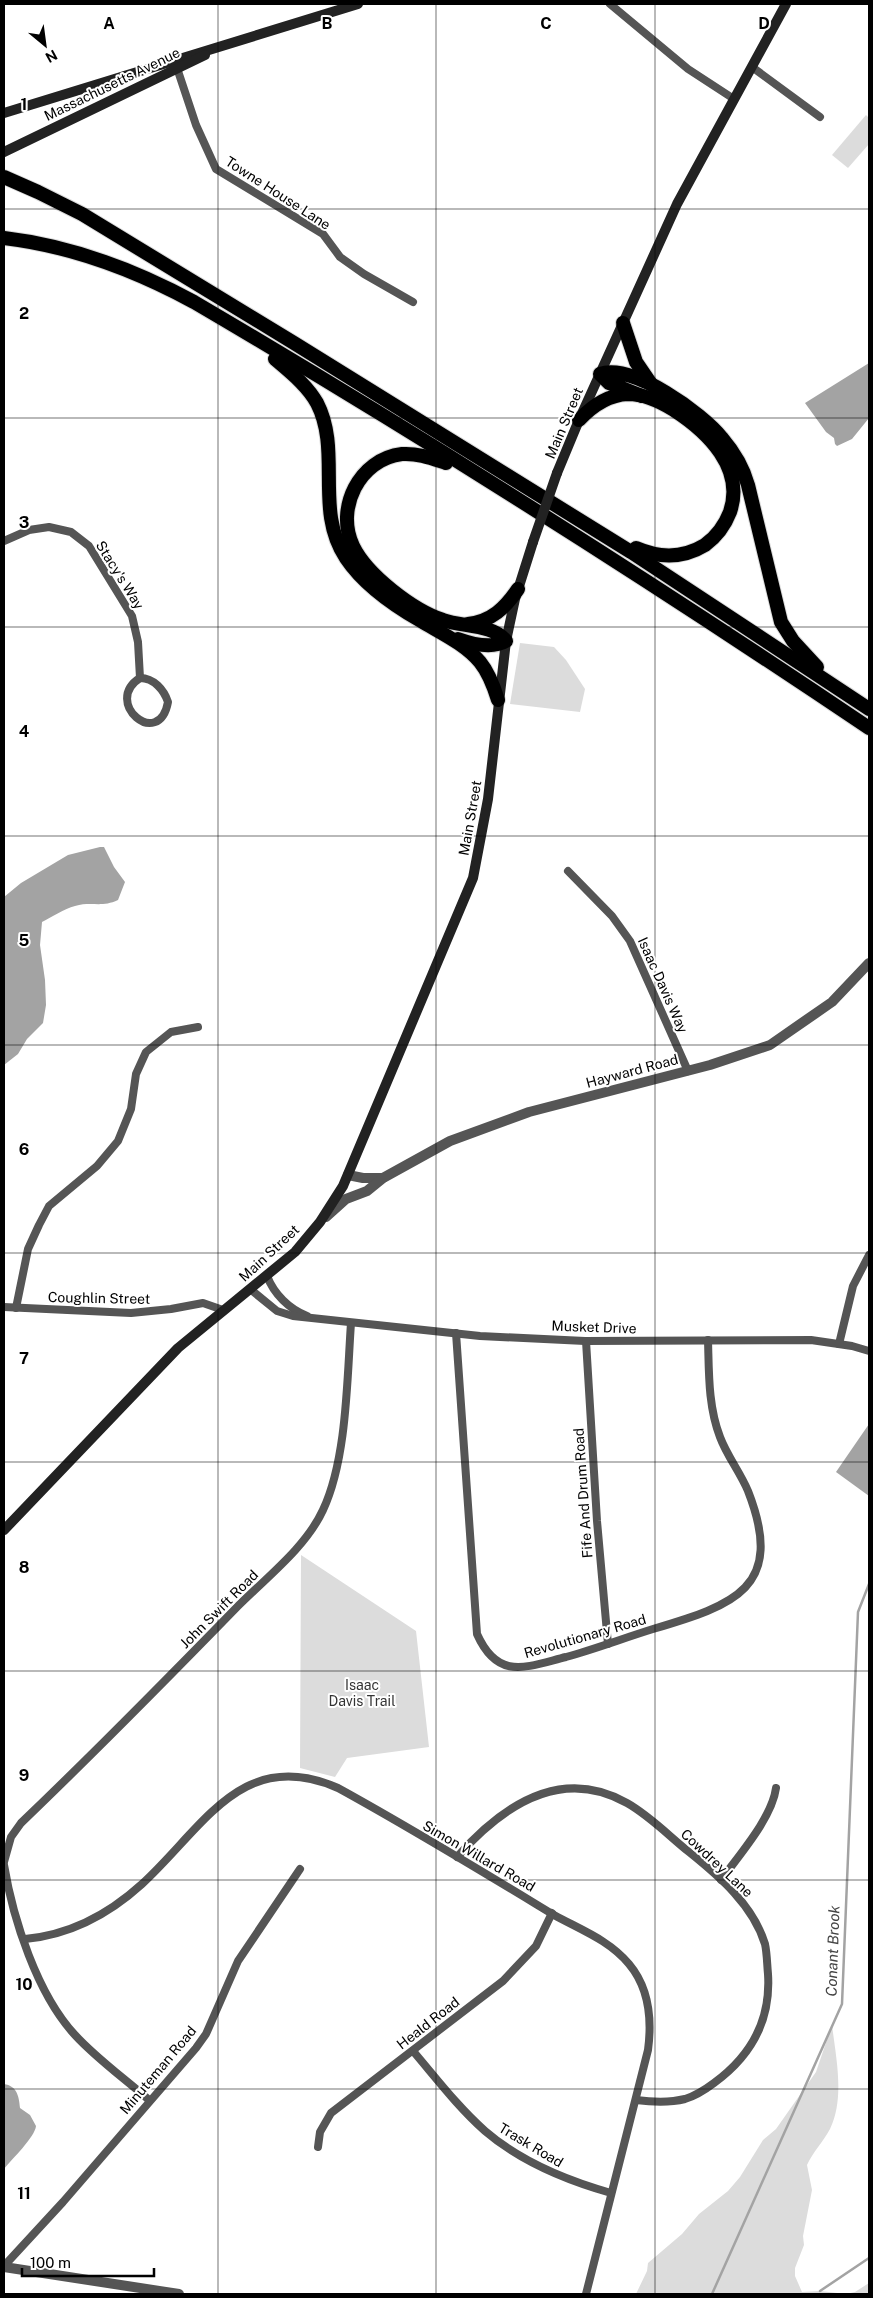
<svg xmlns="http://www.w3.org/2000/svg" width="873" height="2298" font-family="'Public Sans',sans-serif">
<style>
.green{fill:#dcdcdc}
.water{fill:#a3a3a3}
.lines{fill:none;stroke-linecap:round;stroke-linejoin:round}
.stream{stroke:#a3a3a3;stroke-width:2.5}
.motorway-casing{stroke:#dbdbdb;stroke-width:16}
.minor{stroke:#555;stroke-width:8}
.tertiary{stroke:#555;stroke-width:10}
.secondary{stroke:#222;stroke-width:10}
.motorway{stroke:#000;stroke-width:14}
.secondary-bridge{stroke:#222;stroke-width:10}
.grid{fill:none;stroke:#000;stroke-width:1;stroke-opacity:0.55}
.labels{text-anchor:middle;stroke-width:4;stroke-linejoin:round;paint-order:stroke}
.street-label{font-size:14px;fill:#000;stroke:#fff}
.park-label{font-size:14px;fill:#333;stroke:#fff}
.water-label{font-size:15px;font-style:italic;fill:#444;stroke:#fff}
.grid-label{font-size:16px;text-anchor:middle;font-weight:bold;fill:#000;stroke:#fff;stroke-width:4;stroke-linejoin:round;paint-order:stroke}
</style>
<rect width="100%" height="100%" fill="#fff"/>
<g class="green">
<path d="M866,115L869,118V144L848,168L832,155Z"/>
<path d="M520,643L554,647L566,660L585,689L580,712L510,704Z"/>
<path d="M301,1555L416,1631L429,1747L347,1758L335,1777L300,1768Z"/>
<path d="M832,2025C836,2058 845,2098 830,2129C823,2142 813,2152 807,2165L812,2190L803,2236L804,2245L795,2268V2276L802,2292L820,2291L846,2294L855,2292L869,2283V2294H636L647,2271L648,2263L682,2234L699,2214L728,2191L740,2177L763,2140L776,2129L816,2072Z"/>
</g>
<g class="water">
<path d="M869,363V418L852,439L837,446L835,444L834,438L826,432L805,403Z"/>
<path d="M100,847H104L114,867L125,882L118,900C101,908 92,901 75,906C64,909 52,917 42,922L40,945L45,980L46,1005L43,1023L27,1039L18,1054L4,1065V897L21,883L68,855Z"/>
<path d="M869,1424V1496L836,1472Z"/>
<path d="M4,2084C17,2086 19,2096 20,2108L30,2115L36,2126C35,2137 12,2159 4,2169Z"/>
</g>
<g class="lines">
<g class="stream">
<path d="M820,2291L869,2258"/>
<path d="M712,2294L842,2004L858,1612L869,1584"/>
</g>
<g class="motorway-casing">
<g id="motorway">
<path d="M4,177L38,192L82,214L294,343L631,552L869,709"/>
<path d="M4,238C72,246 135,270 194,302C424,437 649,580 869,728"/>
<path d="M623,323L636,362L651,384"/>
<path d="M275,359C290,372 307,385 317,403C342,451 314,511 346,558C364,585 393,605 421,621C441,633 465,644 480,662C489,673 494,687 498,700"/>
<path d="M642,396L609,383L600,374C633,363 702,413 722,438C734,452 743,467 748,485L781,622L793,641L817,667"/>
<path d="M579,420C592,406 607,395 628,394C644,394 661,402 674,410C708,432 745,468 730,512C725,525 716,537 705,545C682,559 659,558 636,548"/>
<path d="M446,463C431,458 418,453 402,454C359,459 335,509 353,546C367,575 413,610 443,620C462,627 493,624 506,641C492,649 472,644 458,639"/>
<path d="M468,624C492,621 505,608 518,589"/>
</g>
</g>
<g class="minor">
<path d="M610,4L688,69L734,99"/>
<path d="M752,67L820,117"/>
<path d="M177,68L196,125L216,169L323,234L340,257L364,274L413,302"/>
<path d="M4,541L29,530L49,527L71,532L89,546L132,616L138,642L140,678"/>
<path d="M140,678C154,678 164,690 168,702C159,751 102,702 140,678Z"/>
<path d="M568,871L612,916L630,941L688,1071"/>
<path d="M267,1276C274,1294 289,1309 307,1316"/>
<path d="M250,1289L277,1311L293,1316L480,1336L585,1341L811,1340L852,1346L869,1351"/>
<path d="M4,1307L131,1313L171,1309L203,1303L223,1310"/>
<path d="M16,1308L28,1249L39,1225L49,1206L97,1166L118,1141L131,1109L136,1074L146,1052L171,1032L198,1027"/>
<path d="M456,1333L477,1634C498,1681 526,1667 566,1657C595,1649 624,1638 653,1629C734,1605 786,1588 748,1491C740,1472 727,1456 720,1437C708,1406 709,1372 708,1340"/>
<path d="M586,1341L597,1521L608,1644"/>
<path d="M839,1344L853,1286L869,1255"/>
<path d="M457,1857C501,1807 560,1765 627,1803C650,1816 669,1836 689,1852C720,1877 753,1905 765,1944C767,1953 767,1964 768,1974C771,2020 751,2056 714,2083C706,2089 695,2096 685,2099C669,2103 652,2102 636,2100"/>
<path d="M4,1862L11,1837L21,1823C95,1752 167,1679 238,1606C267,1577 306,1547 323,1510C347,1459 347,1379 351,1323"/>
<path d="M4,1865C13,1919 37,1994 75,2035C97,2059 124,2078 149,2100"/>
<path d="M721,1880C739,1855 772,1818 776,1788"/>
<path d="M25,1939C69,1935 109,1914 142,1884C204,1827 242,1746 338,1788C411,1828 483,1872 554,1915C581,1930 609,1940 629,1964C650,1989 652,2020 648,2050L586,2294"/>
<path d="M413,2051C436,2078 458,2107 485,2131C521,2162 565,2180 611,2193"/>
<path d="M318,2147L320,2132L331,2113L503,1981L536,1946L552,1913"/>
<path d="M4,2266L63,2202L196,2048L206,2034L238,1961L300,1869"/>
</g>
<g class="tertiary">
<path d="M348,1175L363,1178H383"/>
<path d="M326,1217L346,1199L367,1191L383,1178L450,1141L529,1112L710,1065L770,1045L832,1002L869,963"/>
<path d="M4,2267L179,2294"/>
</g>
<g class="secondary">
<path d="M4,113L358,4"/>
<path d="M4,152L205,55"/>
<path d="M557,473L579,420L677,204L786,4"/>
<path d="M4,1530L178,1348L295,1252L320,1222L343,1186L473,878L488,799L506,641L515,599L533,542"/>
</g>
<use href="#motorway" class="motorway"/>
<path class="secondary-bridge" d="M533,542L557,473"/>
</g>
<path class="grid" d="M218,4V2294M436,4V2294M655,4V2294M4,209H869M4,418H869M4,627H869M4,836H869M4,1045H869M4,1253H869M4,1462H869M4,1671H869M4,1880H869M4,2089H869"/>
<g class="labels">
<g class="street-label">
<text transform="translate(112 84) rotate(-26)" y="5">Massachusetts Avenue</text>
<text transform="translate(278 193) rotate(33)" y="5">Towne House Lane</text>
<text transform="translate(564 423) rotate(-67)" y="5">Main Street</text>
<text transform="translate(120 575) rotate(58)" y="5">Stacy's Way</text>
<text transform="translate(470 818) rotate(-80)" y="5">Main Street</text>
<text transform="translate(663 985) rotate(66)" y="5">Isaac Davis Way</text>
<text transform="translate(632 1071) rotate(-15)" y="5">Hayward Road</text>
<text transform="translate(269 1253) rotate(-43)" y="5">Main Street</text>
<text transform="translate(99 1298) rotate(1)" y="5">Coughlin Street</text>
<text transform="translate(594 1327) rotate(2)" y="5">Musket Drive</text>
<text transform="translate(583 1493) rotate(-94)" y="5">Fife And Drum Road</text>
<text transform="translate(219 1609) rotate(-45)" y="5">John Swift Road</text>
<text transform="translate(585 1636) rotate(-16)" y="5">Revolutionary Road</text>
<text transform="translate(479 1856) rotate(30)" y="5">Simon Willard Road</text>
<text transform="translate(717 1863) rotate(43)" y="5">Cowdrey Lane</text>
<text transform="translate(428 2023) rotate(-38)" y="5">Heald Road</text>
<text transform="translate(158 2070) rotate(-50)" y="5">Minuteman Road</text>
<text transform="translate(531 2145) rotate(31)" y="5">Trask Road</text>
</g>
<g class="park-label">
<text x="362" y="1690">Isaac<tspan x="362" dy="16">Davis Trail</tspan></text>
</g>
<g class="water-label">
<text transform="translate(833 1951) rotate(-88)" y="5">Conant Brook</text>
</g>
</g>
<g class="grid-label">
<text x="109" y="29">A</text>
<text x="327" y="29">B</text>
<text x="546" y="29">C</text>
<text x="764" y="29">D</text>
<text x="24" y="110">1</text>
<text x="24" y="319">2</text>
<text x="24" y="528">3</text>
<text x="24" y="737">4</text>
<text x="24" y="946">5</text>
<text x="24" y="1155">6</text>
<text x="24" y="1364">7</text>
<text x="24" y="1573">8</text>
<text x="24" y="1781">9</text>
<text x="24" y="1990">10</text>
<text x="24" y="2199">11</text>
</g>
<rect width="873" height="2298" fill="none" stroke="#000000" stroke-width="10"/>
<g transform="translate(45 45) rotate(151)" stroke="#ffffff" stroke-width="4" paint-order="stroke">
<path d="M0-4L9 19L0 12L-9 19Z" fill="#000000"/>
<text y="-8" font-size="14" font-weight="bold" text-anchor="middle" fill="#000000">N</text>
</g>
<path d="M22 2268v8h132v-8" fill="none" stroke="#000000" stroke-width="2.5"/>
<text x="30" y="2268" font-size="15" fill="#000000" stroke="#ffffff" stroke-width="4" paint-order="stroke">100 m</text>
</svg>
